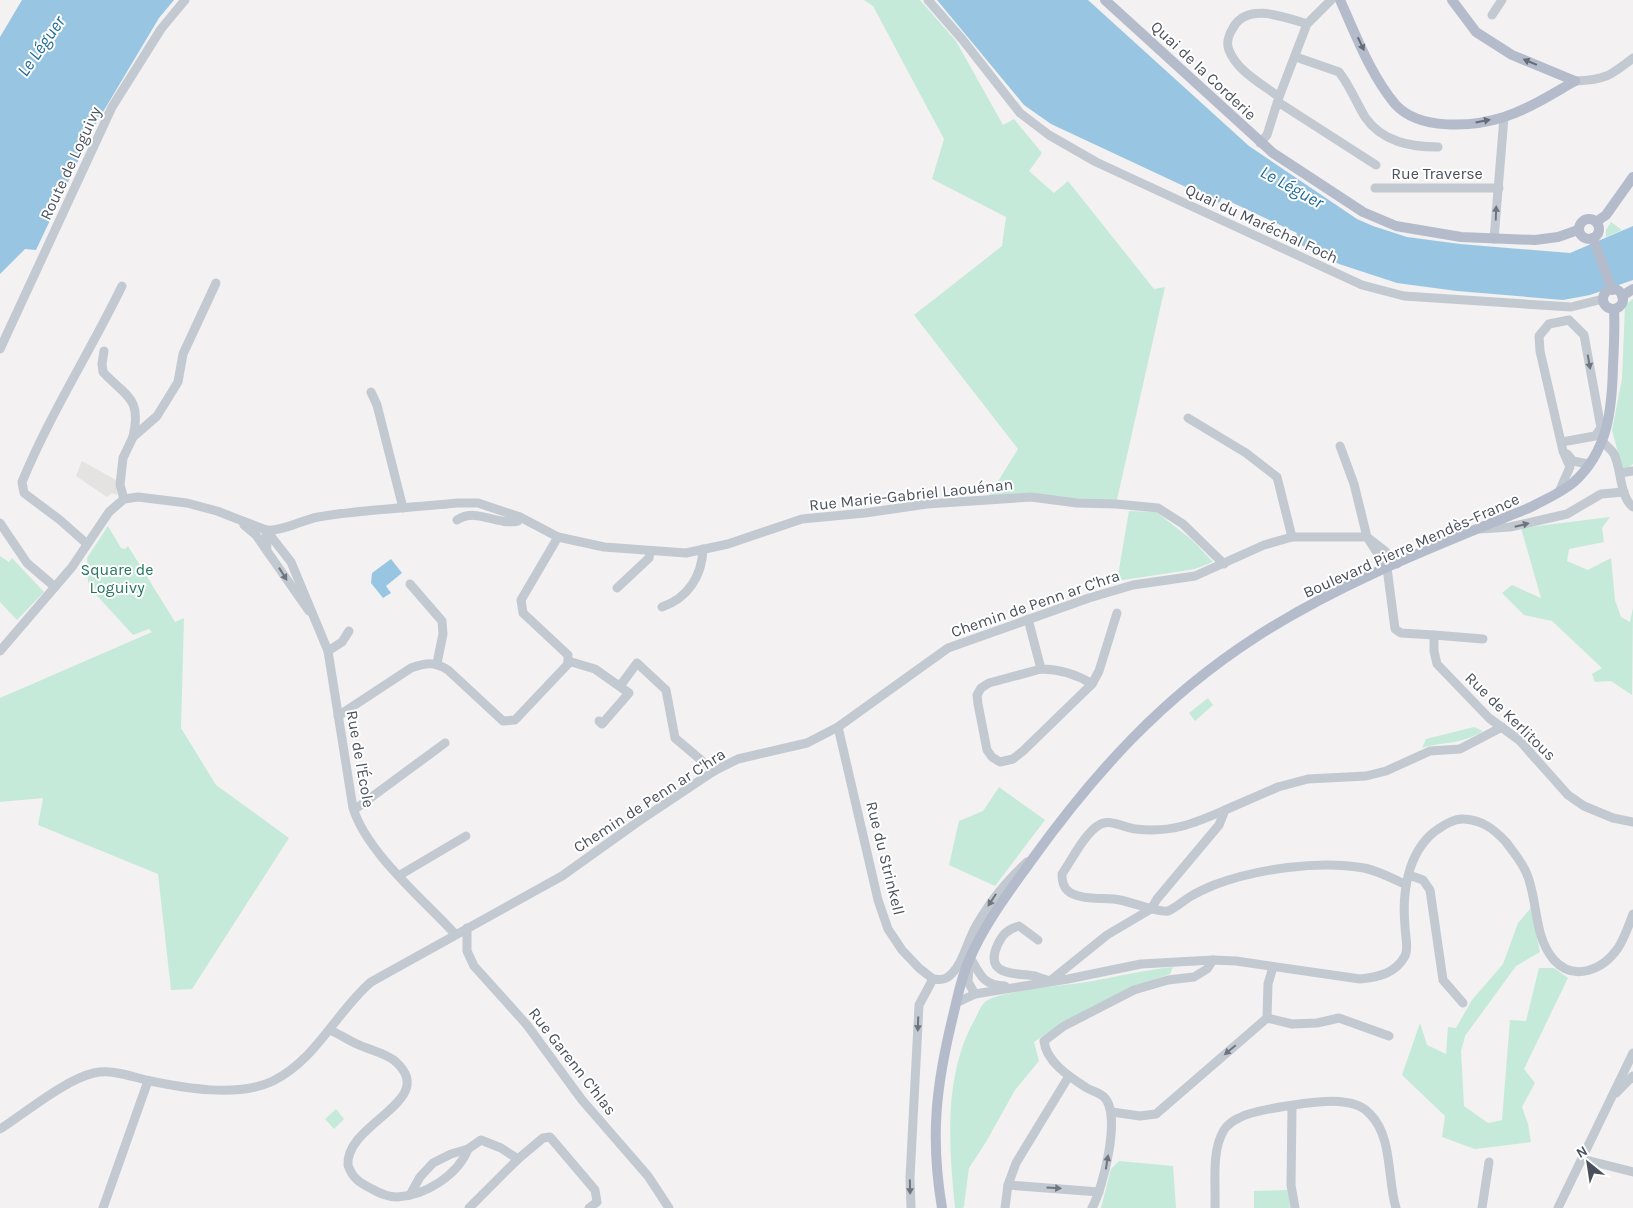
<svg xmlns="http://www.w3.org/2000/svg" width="1633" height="1208" font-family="Karla,sans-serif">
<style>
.education{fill:#e4e3e2}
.green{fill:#c6eada}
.water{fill:#98c6e2}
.pier{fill:#f3f1f1}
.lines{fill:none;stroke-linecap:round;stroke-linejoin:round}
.minor{stroke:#c3c9d0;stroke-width:9}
.major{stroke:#b4bccc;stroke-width:10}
.oneway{fill:#656c78}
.oneway2{fill:#6f757f}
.labels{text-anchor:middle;stroke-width:4;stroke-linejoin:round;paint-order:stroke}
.street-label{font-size:16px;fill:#4b515c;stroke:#fff}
.park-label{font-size:16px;fill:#24755a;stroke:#fff}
.water-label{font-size:18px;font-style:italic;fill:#1f6c9b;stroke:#fff}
</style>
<rect width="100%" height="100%" fill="#f3f1f1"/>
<path class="education" d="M82,461L116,480L117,495L112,493L107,497L76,476Z"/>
<g class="green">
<path d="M864,0H920L956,41L1003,125L1014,119L1042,153L1029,171L1054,193L1068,181L1154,289L1165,287L1116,504L987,499L1018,449L914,315L1002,246L1006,217L932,179L944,139L873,6Z"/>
<path d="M1611,222L1622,230L1606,237V230Z"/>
<path d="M1633,299V464L1623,472L1612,430L1622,379L1625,305Z"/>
<path d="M1129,511L1156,512L1192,540L1213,562L1195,569L1117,581Z"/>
<path d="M1610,517L1602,528L1604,542L1569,549L1567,561L1588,570L1611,558L1615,600L1621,617L1630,622L1633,608L1632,695L1611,681L1595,682L1592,674L1602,668L1552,621L1524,615L1502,593L1512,585L1541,598L1521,528Z"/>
<path d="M108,526L121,548L125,549L128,546L175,622L184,618L181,728L216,785L289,838L192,989L171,990L158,874L38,825L43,798L0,802V698L152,632L149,629L133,635L90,588L88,581L87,558Z"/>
<path d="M0,556L9,562L12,558L44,592L17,620L0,602Z"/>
<path d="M1208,698L1213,705L1195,721L1189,713Z"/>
<path d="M1474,727L1483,731C1460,745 1446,741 1422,748L1426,739Z"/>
<path d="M999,787L1045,820L995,886L949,865L959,821L983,811Z"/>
<path d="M1531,908L1540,952L1516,966L1465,1036L1461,1051L1464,1106L1488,1123L1502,1120L1510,1020L1526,1021L1539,968H1554L1568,978L1524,1069L1535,1083L1522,1107L1528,1124L1531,1142L1475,1149L1442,1137L1445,1116L1402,1075L1420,1023L1427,1045L1446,1054L1448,1027L1456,1028L1472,1000L1503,964L1518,923Z"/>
<path d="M1173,967L1170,974C1121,990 1076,1013 1034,1042L1039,1061L1015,1090L986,1142L969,1168L964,1206L963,1208H955C949,1147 943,1075 975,1019C978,1014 980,1007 984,1003C995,991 1068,985 1087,982C1116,977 1144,970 1173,967Z"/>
<path d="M336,1109L344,1119L334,1129L325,1119Z"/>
<path d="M1119,1161L1173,1166L1176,1208H1101L1111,1169Z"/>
<path d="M1288,1190L1290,1208H1254V1191Z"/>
</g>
<g class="water">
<path d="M22,0H174L159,18L94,127L36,250L25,249L0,274V37Z"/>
<path d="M937,0H1088L1249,146L1357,219L1373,226L1407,237L1460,244L1570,253L1633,226V280L1590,295L1563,300L1457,291L1397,283L1339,264L1293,241L1296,233L1222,198L1220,203L1051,124L1024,105Z"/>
<path d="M391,559L402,573L386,586L391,593L383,598L371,583L372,573Z"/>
</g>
<path class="pier" d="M1222,198L1297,233L1292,244L1291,241L1294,235L1223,201L1218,205Z"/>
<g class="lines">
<g class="minor">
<path d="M928,0L962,39L1020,113L1049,135L1096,162L1362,285L1404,296L1571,307L1603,299"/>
<path d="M1492,15L1502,0"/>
<path d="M1296,57L1339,72C1350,86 1356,102 1365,117C1382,142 1411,147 1438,147"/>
<path d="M1575,81C1605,80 1610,76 1633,58"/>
<path d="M1279,97C1262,84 1236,70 1229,50C1226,43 1229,34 1233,28C1247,2 1284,17 1307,24"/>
<path d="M1278,102L1376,165"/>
<path d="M1260,143L1267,135L1279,97L1307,24L1331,0"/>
<path d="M1375,188H1499"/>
<path d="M1494,239L1504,117"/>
<path d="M0,349L112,107L161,29L185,0"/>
<path d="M104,351L102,364L103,372C126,397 142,397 133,437"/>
<path d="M371,392L377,405L403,508"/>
<path d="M1188,418L1246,453L1277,477L1292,537"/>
<path d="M1603,442C1606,446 1611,449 1614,454C1622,470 1619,496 1633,507"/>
<path d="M1340,446L1354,484L1367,537L1387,568L1395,629L1401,633L1434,635"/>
<path d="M1567,454L1573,461L1588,464"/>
<path d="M1620,473L1633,471"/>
<path d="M1559,492L1570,467L1563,451L1540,351L1539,336L1549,324L1569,320L1584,335L1601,428L1595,436L1562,442"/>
<path d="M124,499L120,485L123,458L133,437L157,416L178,382L183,354L216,283"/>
<path d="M457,520C477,507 496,526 518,521L520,517"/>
<path d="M0,523L27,563L55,587"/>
<path d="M244,525L256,535L267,551"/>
<path d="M1480,529L1510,527L1567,514L1601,494L1624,492"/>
<path d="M266,530C281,532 302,520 318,517C363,509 411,508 457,503H478L520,517L558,537L604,547L686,553L728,544L802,519L865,513L927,504L1031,497L1077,503L1116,504L1158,508L1183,524L1224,564"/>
<path d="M266,530L267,551L309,611"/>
<path d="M87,544L60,520L24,493L22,482C50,414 90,352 122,286"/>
<path d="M410,584L442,621L443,634L437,663"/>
<path d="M617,588L649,558L650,552"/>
<path d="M662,607C688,598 702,576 703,549"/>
<path d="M1028,619L1041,669L989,683L981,688L977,695L978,704L987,750L992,757L1000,762L1013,759L1023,751L1092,684C1076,674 1060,669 1041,669"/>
<path d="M1483,639L1434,635V651L1437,664L1489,718L1519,740L1568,795L1584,806L1613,818L1633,822"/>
<path d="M0,651L72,567L109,512L124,499L138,497L187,503L217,511L266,530L291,562L328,651L353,808C367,853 423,899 455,934"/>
<path d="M328,651L342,642L349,631"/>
<path d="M568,661L595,669L629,693L602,724L599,721"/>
<path d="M1092,684L1099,671L1117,613"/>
<path d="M620,686L637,663L666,690L675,738L714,771"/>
<path d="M338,716L411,668C425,663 434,661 448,670L503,721L515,720L568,664V655L523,613L521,600L558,537"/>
<path d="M838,727L878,900L888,929L902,950L919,968L933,979"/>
<path d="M354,810L445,743"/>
<path d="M1225,810C1193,824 1171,833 1136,829C1124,828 1110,818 1099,825C1085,833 1071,861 1062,874C1062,881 1063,887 1068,891C1080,901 1106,897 1120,900C1131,902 1159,913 1168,911C1176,908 1185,899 1193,895C1200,891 1207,888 1214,885C1257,869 1318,860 1364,868C1379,871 1392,878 1406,885"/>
<path d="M400,875L466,836"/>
<path d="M1409,875L1423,880L1430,890L1443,980L1463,1003"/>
<path d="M467,928V951L474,966L527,1025L582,1100L648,1176L669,1208"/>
<path d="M1038,940L1019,926C1007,929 1002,935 997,946C984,977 1018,973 1035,976C1040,978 1045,980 1050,981L1107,935L1151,909L1157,899L1219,825L1225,810L1278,787L1308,779L1366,776L1386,771L1430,751L1460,749L1502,727"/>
<path d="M970,957C980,975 983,985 1005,986"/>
<path d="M969,966L968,982L975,994L1068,979L1141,964L1213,960L1236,961L1360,979C1378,977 1395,974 1405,956C1409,948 1405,935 1405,926C1402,894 1407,854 1434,832C1442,826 1454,818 1464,819C1482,820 1494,829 1506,842C1514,853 1524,864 1528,877C1538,904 1534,937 1554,960C1574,982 1603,970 1618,948C1624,939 1629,925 1633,914"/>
<path d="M933,979C939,980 944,980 948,977C963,966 967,941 976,926C992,899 1004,884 1027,862"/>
<path d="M956,1003L975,994"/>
<path d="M1267,1018L1292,1024L1317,1023L1339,1018L1389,1036"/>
<path d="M330,1030C339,1034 348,1040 357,1044C369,1050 387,1053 396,1062C439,1101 345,1123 348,1165C352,1178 360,1183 372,1189C379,1193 389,1197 397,1197C425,1196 458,1175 468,1149"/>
<path d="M1616,1093L1633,1076"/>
<path d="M1292,1107L1291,1185L1295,1208"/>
<path d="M1112,1112L1140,1116L1156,1114L1267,1018L1268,984L1273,967"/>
<path d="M0,1129C25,1113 66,1079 94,1073C111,1069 130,1076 146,1080C183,1088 238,1098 273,1081C317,1059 336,1012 371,982L562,876L639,821L714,771L738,759L807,743L838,727L948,648L1089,598L1133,585L1195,576L1264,545L1292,537H1367L1385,551L1397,564"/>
<path d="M518,1159L543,1138L550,1137L595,1190L597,1202L589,1208"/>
<path d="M1582,1159L1633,1172"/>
<path d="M1008,1185L1099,1192"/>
<path d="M410,1195L420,1177L433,1163L451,1154L468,1149L481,1140L501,1148L518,1159L469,1208"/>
<path d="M103,1208L148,1081"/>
<path d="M911,1208L910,1178L919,1005L933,979"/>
<path d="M1005,1208L1008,1185L1016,1163L1069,1076"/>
<path d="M1092,1208C1103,1188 1122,1114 1104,1097C1100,1093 1092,1091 1087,1088C1070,1077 1046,1062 1044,1041L1064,1026L1134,990L1168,980L1194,977L1207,969L1213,960"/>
<path d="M1215,1208C1216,1184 1211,1151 1224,1130C1227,1125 1234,1120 1239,1118C1254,1109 1326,1099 1343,1102C1353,1103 1364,1107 1370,1114C1393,1137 1387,1179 1396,1208"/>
<path d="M1482,1208L1489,1162"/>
<path d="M1558,1208L1633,1053"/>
</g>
<g class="major">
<path d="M1105,0L1273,153L1363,212L1396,226L1461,237L1535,240L1558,237L1578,230"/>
<path d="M1340,0C1356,35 1370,74 1395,104C1419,131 1473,127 1504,117C1529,109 1552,94 1575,81"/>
<path d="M1452,0L1476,32L1512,55L1575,81"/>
<circle cx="1589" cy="229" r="10"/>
<path d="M1596,222L1606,215L1633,177"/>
<path d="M1593,238L1612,290"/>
<circle cx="1613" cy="299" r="10"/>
<path d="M1622,296L1633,289"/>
<path d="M942,1208C930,1137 936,1085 953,1016C958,996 961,977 970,958C985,923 1009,892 1031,861C1095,772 1163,697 1256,637C1341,582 1438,545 1531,507C1546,499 1561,493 1574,482C1608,451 1612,410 1613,366C1614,347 1615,328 1614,309"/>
</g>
</g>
<defs><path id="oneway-solid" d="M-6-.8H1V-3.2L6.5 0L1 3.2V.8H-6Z" transform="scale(1.25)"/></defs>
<g class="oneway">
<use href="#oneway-solid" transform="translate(1361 44) rotate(65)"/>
<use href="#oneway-solid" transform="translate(1530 62) rotate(-157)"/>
<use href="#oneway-solid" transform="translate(1483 121) rotate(-11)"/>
</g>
<g class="oneway2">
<use href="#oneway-solid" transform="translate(1496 213) rotate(-88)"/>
<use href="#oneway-solid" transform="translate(1589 362) rotate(80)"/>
<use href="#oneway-solid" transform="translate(1522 525) rotate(-14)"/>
<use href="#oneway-solid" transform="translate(283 574) rotate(58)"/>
<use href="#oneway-solid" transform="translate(992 900) rotate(123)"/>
<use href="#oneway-solid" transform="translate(918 1024) rotate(92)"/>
<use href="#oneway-solid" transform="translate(1230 1050) rotate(140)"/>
<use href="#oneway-solid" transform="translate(1107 1162) rotate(-81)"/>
<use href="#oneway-solid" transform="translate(910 1187) rotate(89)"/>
<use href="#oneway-solid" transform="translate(1054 1188) rotate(4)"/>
</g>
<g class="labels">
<g class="street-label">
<text transform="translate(1204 70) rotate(43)" y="6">Quai de la Corderie</text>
<text transform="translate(70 163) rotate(-65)" y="6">Route de Loguivy</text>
<text x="1437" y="179">Rue Traverse</text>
<text transform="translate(1262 223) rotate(25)" y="6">Quai du Maréchal Foch</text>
<text transform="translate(911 494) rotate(-6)" y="6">Rue Marie-Gabriel Laouénan</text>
<text transform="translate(1411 545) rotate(-24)" y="6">Boulevard Pierre Mendès-France</text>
<text transform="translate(1035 603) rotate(-19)" y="6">Chemin de Penn ar C'hra</text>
<text transform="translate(1511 716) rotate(44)" y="6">Rue de Kerlitous</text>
<text transform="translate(361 759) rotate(80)" y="6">Rue de l'École</text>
<text transform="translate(649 800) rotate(-33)" y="6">Chemin de Penn ar C'hra</text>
<text transform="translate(886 858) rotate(76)" y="6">Rue du Strinkell</text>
<text transform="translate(573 1061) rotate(52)" y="6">Rue Garenn C'hlas</text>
</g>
<g class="park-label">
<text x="117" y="575">Square de<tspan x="117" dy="18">Loguivy</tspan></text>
</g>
<g class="water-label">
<text transform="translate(41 46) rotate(-55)" y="6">Le Léguer</text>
<text transform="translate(1292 187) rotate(29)" y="6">Le Léguer</text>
</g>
</g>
<g transform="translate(1588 1163) rotate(330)" stroke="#ffffff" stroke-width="4" paint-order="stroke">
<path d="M0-4L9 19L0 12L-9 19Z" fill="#4b515c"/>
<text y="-8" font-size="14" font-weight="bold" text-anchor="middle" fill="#4b515c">N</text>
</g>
</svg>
